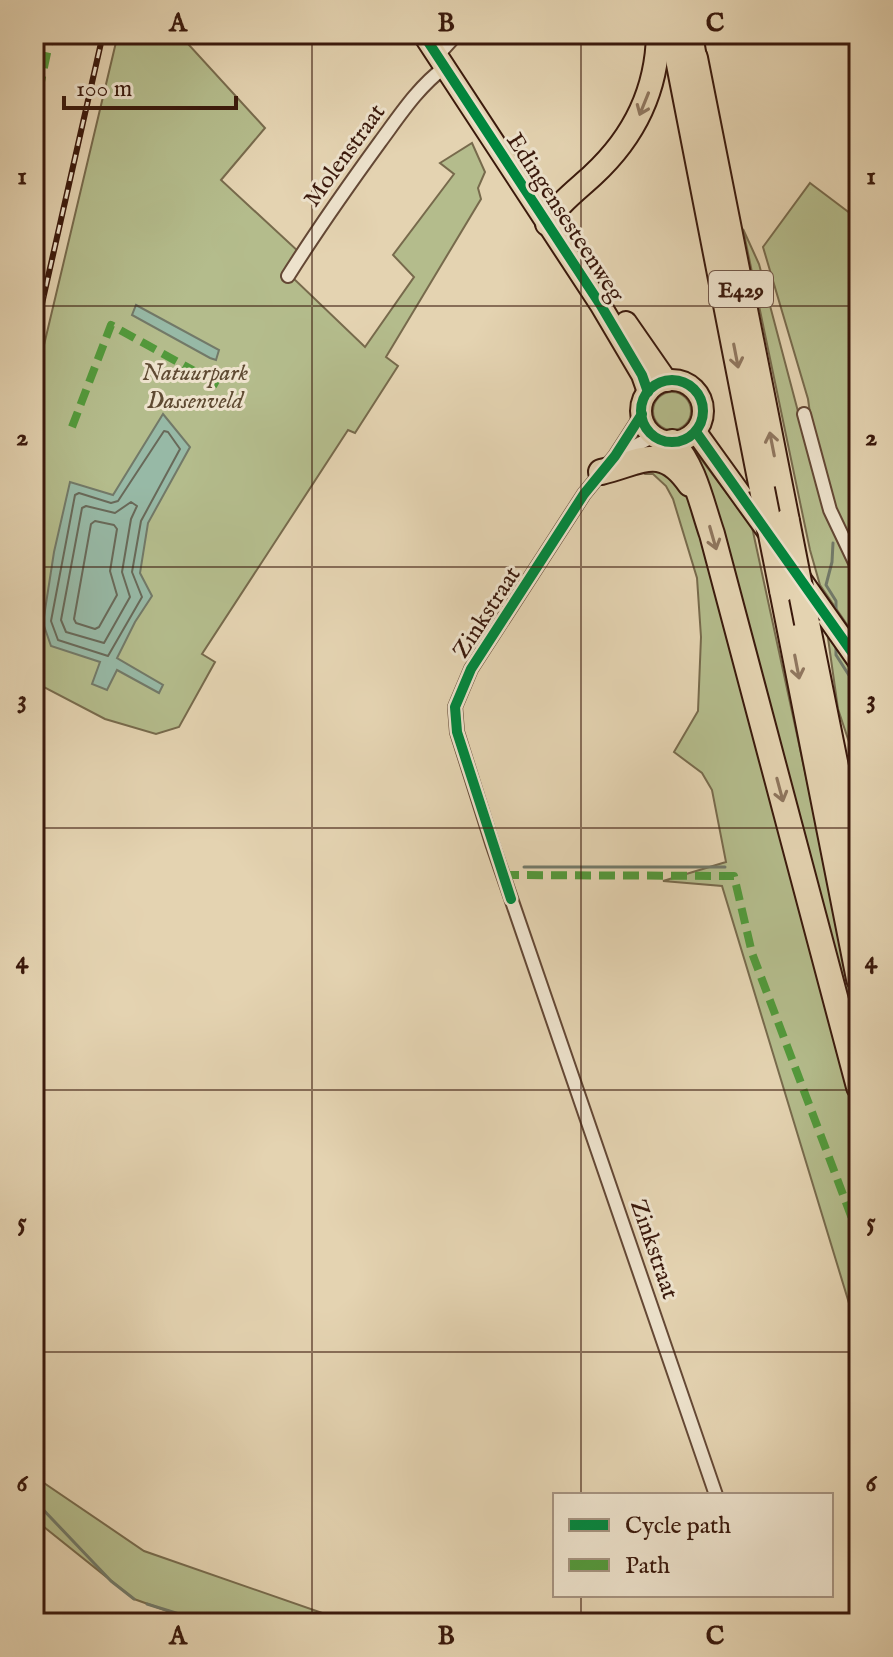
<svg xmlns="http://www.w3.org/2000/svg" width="893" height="1657" font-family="'IM FELL English',serif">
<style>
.green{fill:#b4bc8c;stroke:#776a4c;stroke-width:2}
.water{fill:#97b9a6;stroke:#727968;stroke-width:2}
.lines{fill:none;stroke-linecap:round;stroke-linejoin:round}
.shore{stroke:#686959;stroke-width:2}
.stream{stroke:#727968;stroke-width:3}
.minor-casing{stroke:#644835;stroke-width:16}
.primary-casing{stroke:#3a190c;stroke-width:24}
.trunk-casing{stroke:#3a190c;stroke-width:26}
.motorway-casing{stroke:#3a190c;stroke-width:28}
.minor{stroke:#ede2cc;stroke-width:12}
.primary{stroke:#e4d3b1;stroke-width:20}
.trunk{stroke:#e4d3b1;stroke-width:22}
.motorway{stroke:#e4d3b1;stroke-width:24}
.rail-casing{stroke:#3a190c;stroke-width:6}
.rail{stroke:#ede2cc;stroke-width:3;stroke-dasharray:9;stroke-linecap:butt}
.motorway-bridge-casing{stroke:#3a190c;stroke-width:28;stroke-linecap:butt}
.motorway-bridge{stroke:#e4d3b1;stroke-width:24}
.quiet{stroke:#52993b;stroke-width:8;stroke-dasharray:16 8;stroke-linecap:butt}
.cycleway-casing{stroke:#ede2cc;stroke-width:15}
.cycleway{stroke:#00873e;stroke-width:10}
.oneway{stroke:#8f765e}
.grid{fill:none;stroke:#3a190c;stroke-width:2;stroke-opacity:0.55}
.labels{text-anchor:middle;stroke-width:6;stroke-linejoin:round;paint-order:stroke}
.shield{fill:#ede2cc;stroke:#705546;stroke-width:2}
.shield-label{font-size:22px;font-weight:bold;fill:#3a190c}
.street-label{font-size:24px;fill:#3a190c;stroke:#ede2cc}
.park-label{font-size:24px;font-style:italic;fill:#5f4a32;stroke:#ede2cc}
.neatline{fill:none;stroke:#3a190c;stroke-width:3}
.grid-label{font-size:26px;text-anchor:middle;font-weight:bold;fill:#3a190c}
</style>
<rect width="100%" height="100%" fill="#e4d3b1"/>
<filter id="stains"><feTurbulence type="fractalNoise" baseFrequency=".0025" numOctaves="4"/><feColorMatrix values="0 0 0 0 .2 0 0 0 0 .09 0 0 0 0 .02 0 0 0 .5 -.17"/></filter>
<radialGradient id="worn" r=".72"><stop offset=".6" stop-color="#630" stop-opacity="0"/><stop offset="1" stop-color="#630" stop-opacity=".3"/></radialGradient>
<g class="green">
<path d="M120,34H179L265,128L221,180L299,252L293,278L365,347L414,277L393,255L454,174L440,163L472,143L485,172L478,188L481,199L386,357L398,366L355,433L348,430L202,654L215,662L179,727L156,734L105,719L34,682V387L117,38Z"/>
<path d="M810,183L859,220V642L820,585L810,550L743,229L759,264L823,506L808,399L763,247Z"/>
<circle cx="672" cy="411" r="19"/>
<path d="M687,452L698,455L752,527L859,1021V1064Z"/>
<path d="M654,466L690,495L773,784L797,902L859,1133V1336L722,886L663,881L726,862L712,790L702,773L674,752L698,711L701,637L697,578L673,499L666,486L653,474H646Z"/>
<path d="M827,631L859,683V772L838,709Z"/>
<path d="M34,1472L44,1483L144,1551L351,1623H201L134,1599L34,1519Z"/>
</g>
<g class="water">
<path d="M136,305L219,350L216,360L210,358L132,315Z"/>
<path d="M163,414L190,447L148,523L140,573L152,596L135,622L117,658L163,685L159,693L117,670L107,690L92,684L100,662L51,646L43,623L54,552L70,482L113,495Z"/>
</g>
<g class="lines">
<g class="shore">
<path d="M164,431L168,432L180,449L141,521L132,572L142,597L108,656L58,640L51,621L75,495L79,493L111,503L118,501Z"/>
<path d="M131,502L137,506L131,519L122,572L130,597L104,643L66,632L61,620L82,508L86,506L115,513Z"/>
<path d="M95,521L114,525L117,529L110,571L117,595L99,627L95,629L76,623L74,619L91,524Z"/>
</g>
<g class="stream">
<path d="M833,543L832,562L826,585L836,601V612"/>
<path d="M836,644V655L859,691"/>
<path d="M524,867H725"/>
<path d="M34,1500L111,1581L134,1599"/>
<path d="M147,1604L208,1623"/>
</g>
<g class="minor-casing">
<g id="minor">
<path d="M438,55L457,34"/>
<path d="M288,276C317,230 348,186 380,142C400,115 418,87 445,67"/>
<path d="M642,414L615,456L584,494L471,669L455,707L457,732L493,846L716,1495"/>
<path d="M804,414L830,510L859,571"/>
<path d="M618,455L654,436"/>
</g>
</g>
<g class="primary-casing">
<g id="primary">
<path d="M423,34L600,304L642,375L648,392"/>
<path d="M626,322L667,381"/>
<circle cx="672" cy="411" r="31"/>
<path d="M696,432L768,532"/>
<path d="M800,578L859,662"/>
</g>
</g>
<g class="trunk-casing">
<g id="trunk">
<path d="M674,34L678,59"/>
<path d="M691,34L695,58"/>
<path d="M547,224C557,204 577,190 593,175C634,137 657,90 658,34"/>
</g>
</g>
<g class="motorway-casing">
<g id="motorway">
<path d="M695,58L787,521"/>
<path d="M678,59L762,489"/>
<path d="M672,442C695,468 701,502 712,534L859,1087"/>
<path d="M601,472C640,463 661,442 690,484"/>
<path d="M782,590L859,979"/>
<path d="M807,623L859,881"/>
</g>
</g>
<use href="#minor" class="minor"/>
<use href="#primary" class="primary"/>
<use href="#trunk" class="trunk"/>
<use href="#motorway" class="motorway"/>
<g class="rail-casing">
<path id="rail" d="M34,339L103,34"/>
</g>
<use href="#rail" class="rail"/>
<g class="motorway-bridge-casing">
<g id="motorway-bridge">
<path d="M762,489L782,590"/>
<path d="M787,521L807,623"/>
</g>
</g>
<use href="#motorway-bridge" class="motorway-bridge"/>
<g class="quiet">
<path d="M34,115L51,34"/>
<path d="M72,427L111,325L225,388"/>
<path d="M503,875L734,876L752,953L859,1237"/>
</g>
<g class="cycleway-casing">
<g id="cycleway">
<path d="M423,34L600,304L642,375L648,392"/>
<circle cx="672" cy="411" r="31"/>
<path d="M696,432L859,662"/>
<path d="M511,899L457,732L455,707L471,669L584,494L615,456L642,414"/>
</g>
</g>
<use href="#cycleway" class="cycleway"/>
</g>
<defs><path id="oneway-shaft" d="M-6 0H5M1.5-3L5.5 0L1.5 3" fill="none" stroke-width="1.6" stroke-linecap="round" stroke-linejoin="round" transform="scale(2)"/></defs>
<g class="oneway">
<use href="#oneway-shaft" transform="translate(644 104) rotate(112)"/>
<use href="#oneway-shaft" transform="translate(736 356) rotate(79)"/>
<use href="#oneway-shaft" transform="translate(772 444) rotate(-101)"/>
<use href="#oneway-shaft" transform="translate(713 538) rotate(74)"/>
<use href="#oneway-shaft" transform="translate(797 667) rotate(79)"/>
<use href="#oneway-shaft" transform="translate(780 790) rotate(75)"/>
</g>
<path class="grid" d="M312,34V1623M581,34V1495M34,306H859M34,567H859M34,828H859M34,1090H859M34,1352H859M581,1595V1623"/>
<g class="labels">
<rect class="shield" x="709" y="271" width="64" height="36" rx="6"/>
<g class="shield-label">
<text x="741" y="297">E429</text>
</g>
<g class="street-label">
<text transform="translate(344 155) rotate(-54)" y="8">Molenstraat</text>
<text transform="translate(566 217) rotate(57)" y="8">Edingensesteenweg</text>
<text transform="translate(486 612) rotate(-57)" y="8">Zinkstraat</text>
<text transform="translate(655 1249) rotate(71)" y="8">Zinkstraat</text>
</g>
<g class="park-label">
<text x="195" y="380">Natuurpark<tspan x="195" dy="28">Dassenveld</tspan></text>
</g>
</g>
<rect width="893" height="1657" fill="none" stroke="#e4d3b1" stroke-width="88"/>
<rect x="553" y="1493" width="280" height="104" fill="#ede2cc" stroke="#a5927f" stroke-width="2"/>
<rect x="569" y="1519" width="40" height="12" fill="#00873e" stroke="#a5927f" stroke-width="2"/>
<text x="625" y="1533" font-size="24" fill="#3a190c">Cycle path</text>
<rect x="569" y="1559" width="40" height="12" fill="#52993b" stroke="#a5927f" stroke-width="2"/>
<text x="625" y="1573" font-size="24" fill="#3a190c">Path</text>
<path d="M64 96v12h172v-12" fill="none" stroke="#3a190c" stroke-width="4"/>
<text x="76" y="96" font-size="24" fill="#3a190c" stroke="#ede2cc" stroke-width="6" paint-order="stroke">100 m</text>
<rect x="44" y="44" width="805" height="1569" class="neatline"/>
<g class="grid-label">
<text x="178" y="31">A</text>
<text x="446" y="31">B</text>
<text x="715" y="31">C</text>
<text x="22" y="184">1</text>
<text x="871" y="184">1</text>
<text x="22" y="445">2</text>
<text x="871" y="445">2</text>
<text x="22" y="707">3</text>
<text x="871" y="707">3</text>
<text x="22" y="968">4</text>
<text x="871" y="968">4</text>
<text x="22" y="1230">5</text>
<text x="871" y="1230">5</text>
<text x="22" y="1491">6</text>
<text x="871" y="1491">6</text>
<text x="178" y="1644">A</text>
<text x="446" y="1644">B</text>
<text x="715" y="1644">C</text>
</g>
<rect width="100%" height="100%" filter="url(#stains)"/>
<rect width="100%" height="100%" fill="url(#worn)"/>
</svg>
